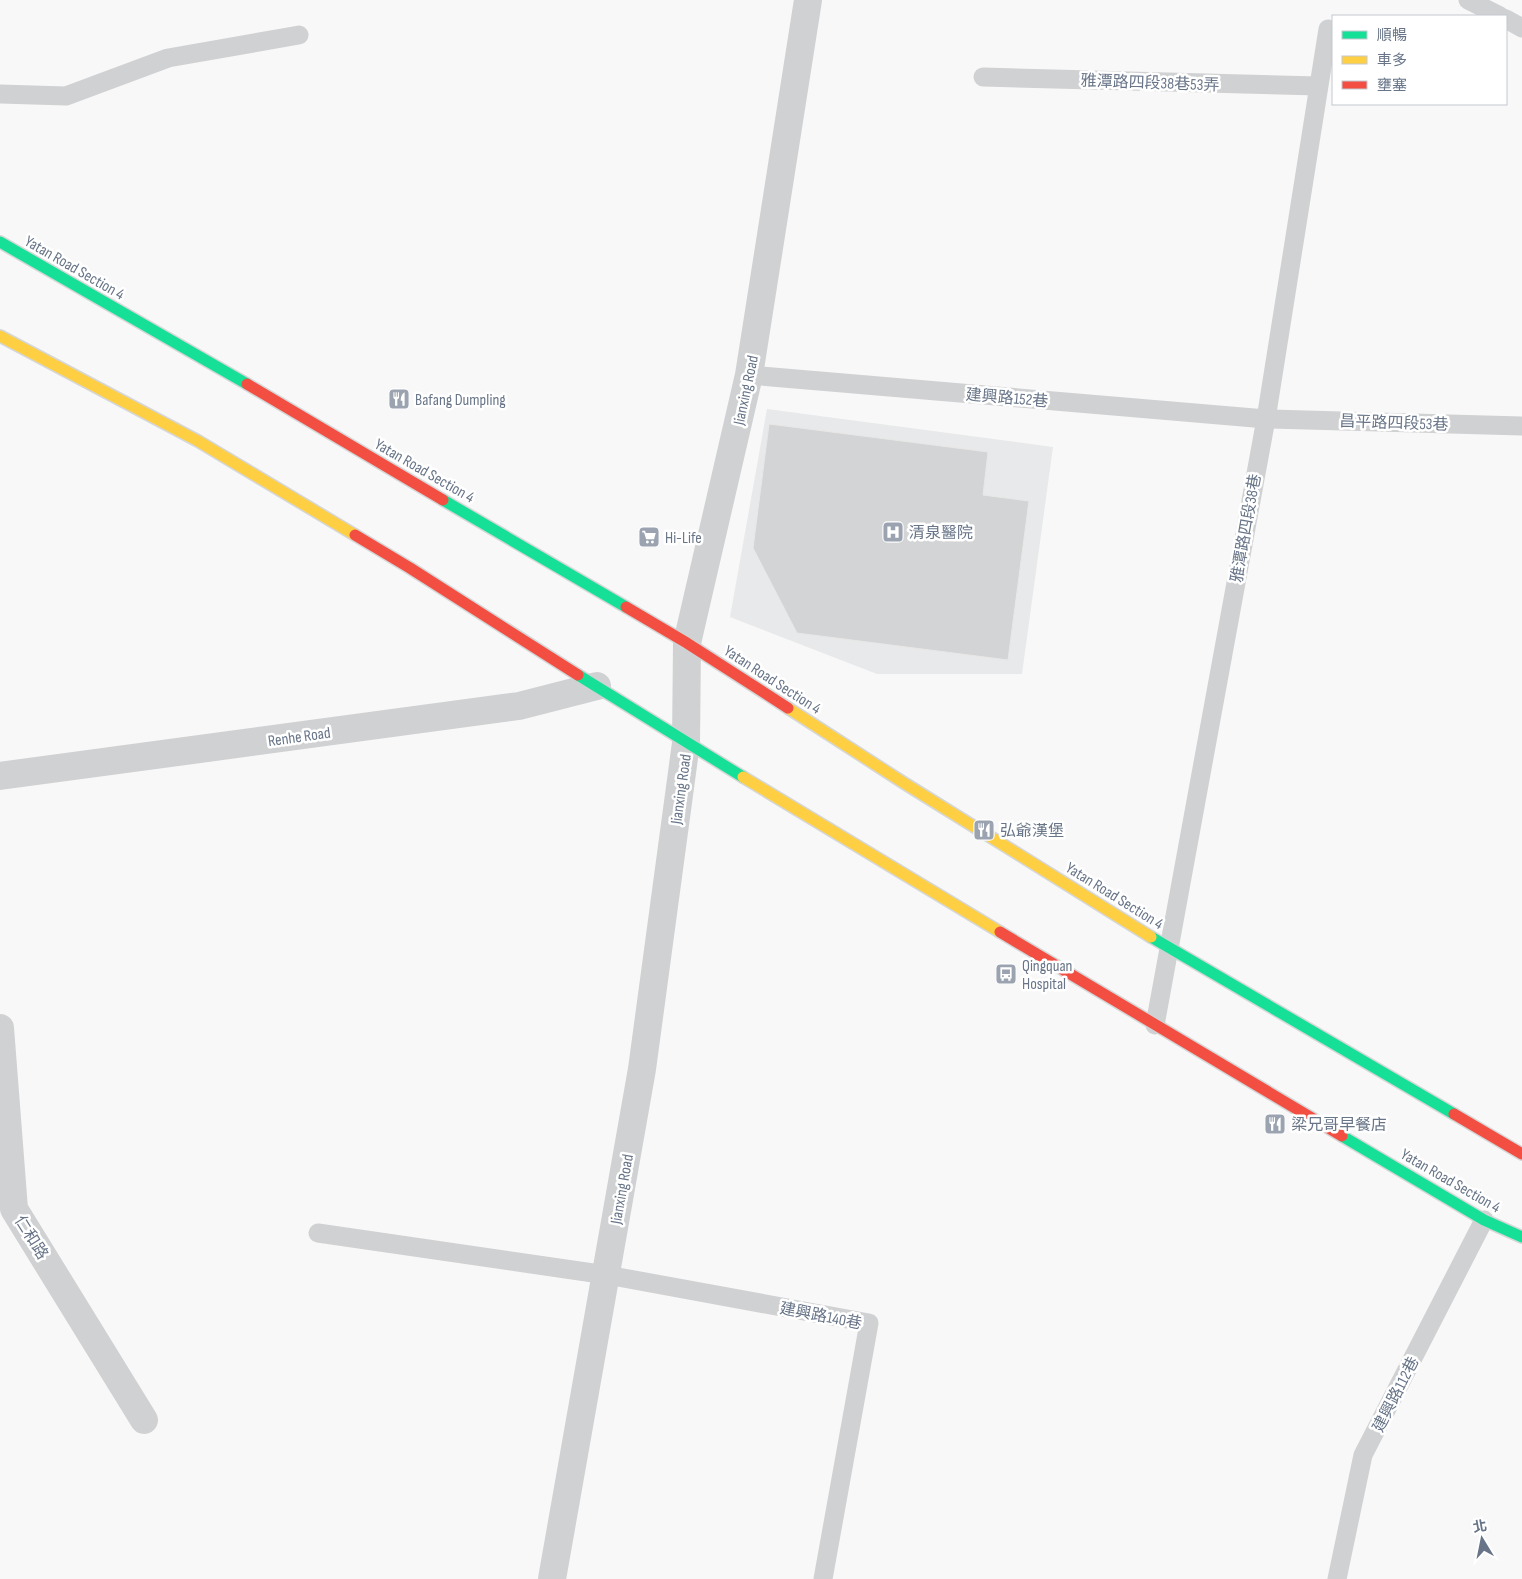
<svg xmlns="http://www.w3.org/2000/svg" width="1522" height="1579" font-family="'Sofia Sans Condensed','Noto Sans TC',sans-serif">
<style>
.built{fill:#e8e9ea}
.building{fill:#d3d4d5;stroke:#e8e8e8}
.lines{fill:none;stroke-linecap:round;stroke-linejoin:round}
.fast-casing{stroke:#d5d6d7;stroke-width:14}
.slow-casing{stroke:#d5d6d7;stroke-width:14}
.jam-casing{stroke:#d5d6d7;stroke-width:14}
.lane{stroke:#d0d1d3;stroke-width:19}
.street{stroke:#d0d1d3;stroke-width:28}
.fast{stroke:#16e098;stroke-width:11}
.slow{stroke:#ffcf43;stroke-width:11}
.jam{stroke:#f24e42;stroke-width:11}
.labels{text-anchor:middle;stroke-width:5;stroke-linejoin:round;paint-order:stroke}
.street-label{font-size:16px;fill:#687588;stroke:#fff}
.poi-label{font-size:16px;fill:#687588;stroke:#fff;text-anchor:start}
</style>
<rect width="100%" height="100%" fill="#f8f8f8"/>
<path class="built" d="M767,409L1053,447L1022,674H877L730,617Z"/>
<g class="building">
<path d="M769,424L988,452L983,495L1029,501L1008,660L797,633L753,548Z"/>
<path d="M769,424L988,452L983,495L1029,501L1008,660L797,633L753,548Z"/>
</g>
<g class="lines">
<g class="fast-casing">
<g id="fast">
<path d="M0,242L247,384"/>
<path d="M443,500L626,607"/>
<path d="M578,675L743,777"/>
<path d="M1151,937L1454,1114"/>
<path d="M1342,1136L1484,1220L1522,1237"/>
</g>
</g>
<g class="slow-casing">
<g id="slow">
<path d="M0,336L198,441L355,535"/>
<path d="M788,708L904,783L1151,937"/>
<path d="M743,777L1000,932"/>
</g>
</g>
<g class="jam-casing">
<g id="jam">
<path d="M247,384L443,500"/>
<path d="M355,535L410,568L578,675"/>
<path d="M626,607L687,643L788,708"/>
<path d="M1000,932L1342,1136"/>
<path d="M1454,1114L1522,1154"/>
</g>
</g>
<g class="lane">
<path d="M1468,0L1500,16"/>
<path d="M1506,19L1522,28"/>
<path d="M983,77L1318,86"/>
<path d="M0,94L66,96L168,58L299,35"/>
<path d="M749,375L1266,419L1522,426"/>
<path d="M1155,1025L1266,419L1328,29"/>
<path d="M318,1233L607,1275L869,1323L823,1579"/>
<path d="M1337,1579L1363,1455L1484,1220"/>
</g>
<g class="street">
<path d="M0,776L519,706L597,686"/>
<path d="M0,1028L14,1209L144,1420"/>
<path d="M552,1579L642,1069L686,743L687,643L749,375L808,0"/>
</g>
<use href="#fast" class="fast"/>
<use href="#slow" class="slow"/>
<use href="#jam" class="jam"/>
</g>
<defs>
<g id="restaurant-square" transform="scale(1.125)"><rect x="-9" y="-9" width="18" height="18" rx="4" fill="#9aa3af" stroke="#fff"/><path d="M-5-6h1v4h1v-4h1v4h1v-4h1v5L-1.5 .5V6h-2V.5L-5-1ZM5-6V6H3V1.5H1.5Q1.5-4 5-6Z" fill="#fff"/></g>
<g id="hospital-square" transform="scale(1.125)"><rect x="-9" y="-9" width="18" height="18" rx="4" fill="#9aa3af" stroke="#fff"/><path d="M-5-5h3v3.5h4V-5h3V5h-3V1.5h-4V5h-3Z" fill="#fff"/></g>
<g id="supermarket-square" transform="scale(1.125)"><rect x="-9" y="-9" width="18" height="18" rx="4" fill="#9aa3af" stroke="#fff"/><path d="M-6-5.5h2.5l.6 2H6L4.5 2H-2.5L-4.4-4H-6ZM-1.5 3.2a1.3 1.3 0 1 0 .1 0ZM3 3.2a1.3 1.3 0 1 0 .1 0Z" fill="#fff"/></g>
<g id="bus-square" transform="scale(1.125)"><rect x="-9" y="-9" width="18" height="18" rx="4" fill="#9aa3af" stroke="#fff"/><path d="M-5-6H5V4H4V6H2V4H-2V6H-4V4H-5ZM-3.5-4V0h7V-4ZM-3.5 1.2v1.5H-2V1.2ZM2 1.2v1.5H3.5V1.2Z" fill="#fff"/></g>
</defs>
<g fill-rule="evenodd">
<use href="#restaurant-square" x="399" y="399"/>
<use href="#hospital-square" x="893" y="532"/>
<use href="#supermarket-square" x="649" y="537"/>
<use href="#restaurant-square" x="984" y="830"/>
<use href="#bus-square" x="1006" y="974"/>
<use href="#restaurant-square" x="1275" y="1124"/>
</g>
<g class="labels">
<g class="street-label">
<text transform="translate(1150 82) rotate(2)" y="6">雅潭路四段38巷53弄</text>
<text transform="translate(75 267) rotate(30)" y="6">Yatan Road Section 4</text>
<text transform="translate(745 390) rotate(-78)" y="6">Jianxing Road</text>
<text transform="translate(1007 397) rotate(5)" y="6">建興路152巷</text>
<text transform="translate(1394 422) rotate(2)" y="6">昌平路四段53巷</text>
<text transform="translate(425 470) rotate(30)" y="6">Yatan Road Section 4</text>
<text transform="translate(1245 528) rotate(-80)" y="6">雅潭路四段38巷</text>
<text transform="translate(773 679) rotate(33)" y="6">Yatan Road Section 4</text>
<text transform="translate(299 736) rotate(-8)" y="6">Renhe Road</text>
<text transform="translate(680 789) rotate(-82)" y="6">Jianxing Road</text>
<text transform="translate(1115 895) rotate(32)" y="6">Yatan Road Section 4</text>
<text transform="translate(1451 1180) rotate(30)" y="6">Yatan Road Section 4</text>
<text transform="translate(621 1189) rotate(-80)" y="6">Jianxing Road</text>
<text transform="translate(32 1237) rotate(58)" y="6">仁和路</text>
<text transform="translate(821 1315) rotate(11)" y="6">建興路140巷</text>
<text transform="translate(1395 1394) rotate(-63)" y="6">建興路112巷</text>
</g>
<g class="poi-label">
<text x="415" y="405">Bafang Dumpling</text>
<text x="909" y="538">清泉醫院</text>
<text x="665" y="543">Hi-Life</text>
<text x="1000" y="836">弘爺漢堡</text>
<text x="1022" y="971">Qingquan<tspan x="1022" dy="18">Hospital</tspan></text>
<text x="1291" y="1130">梁兄哥早餐店</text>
</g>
</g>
<rect x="1332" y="15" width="175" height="90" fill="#ffffff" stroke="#c3c8cf"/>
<rect x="1342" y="31" width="25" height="8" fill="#16e098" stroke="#c3c8cf"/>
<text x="1377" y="40" font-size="15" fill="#687588">順暢</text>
<rect x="1342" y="56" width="25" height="8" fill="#ffcf43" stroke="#c3c8cf"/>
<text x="1377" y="65" font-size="15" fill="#687588">車多</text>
<rect x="1342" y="81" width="25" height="8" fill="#f24e42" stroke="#c3c8cf"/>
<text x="1377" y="90" font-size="15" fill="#687588">壅塞</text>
<g transform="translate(1482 1539) rotate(350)" stroke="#ffffff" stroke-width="4" paint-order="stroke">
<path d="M0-4L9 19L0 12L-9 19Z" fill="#687588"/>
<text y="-8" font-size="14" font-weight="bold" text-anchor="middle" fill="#687588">北</text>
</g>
</svg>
